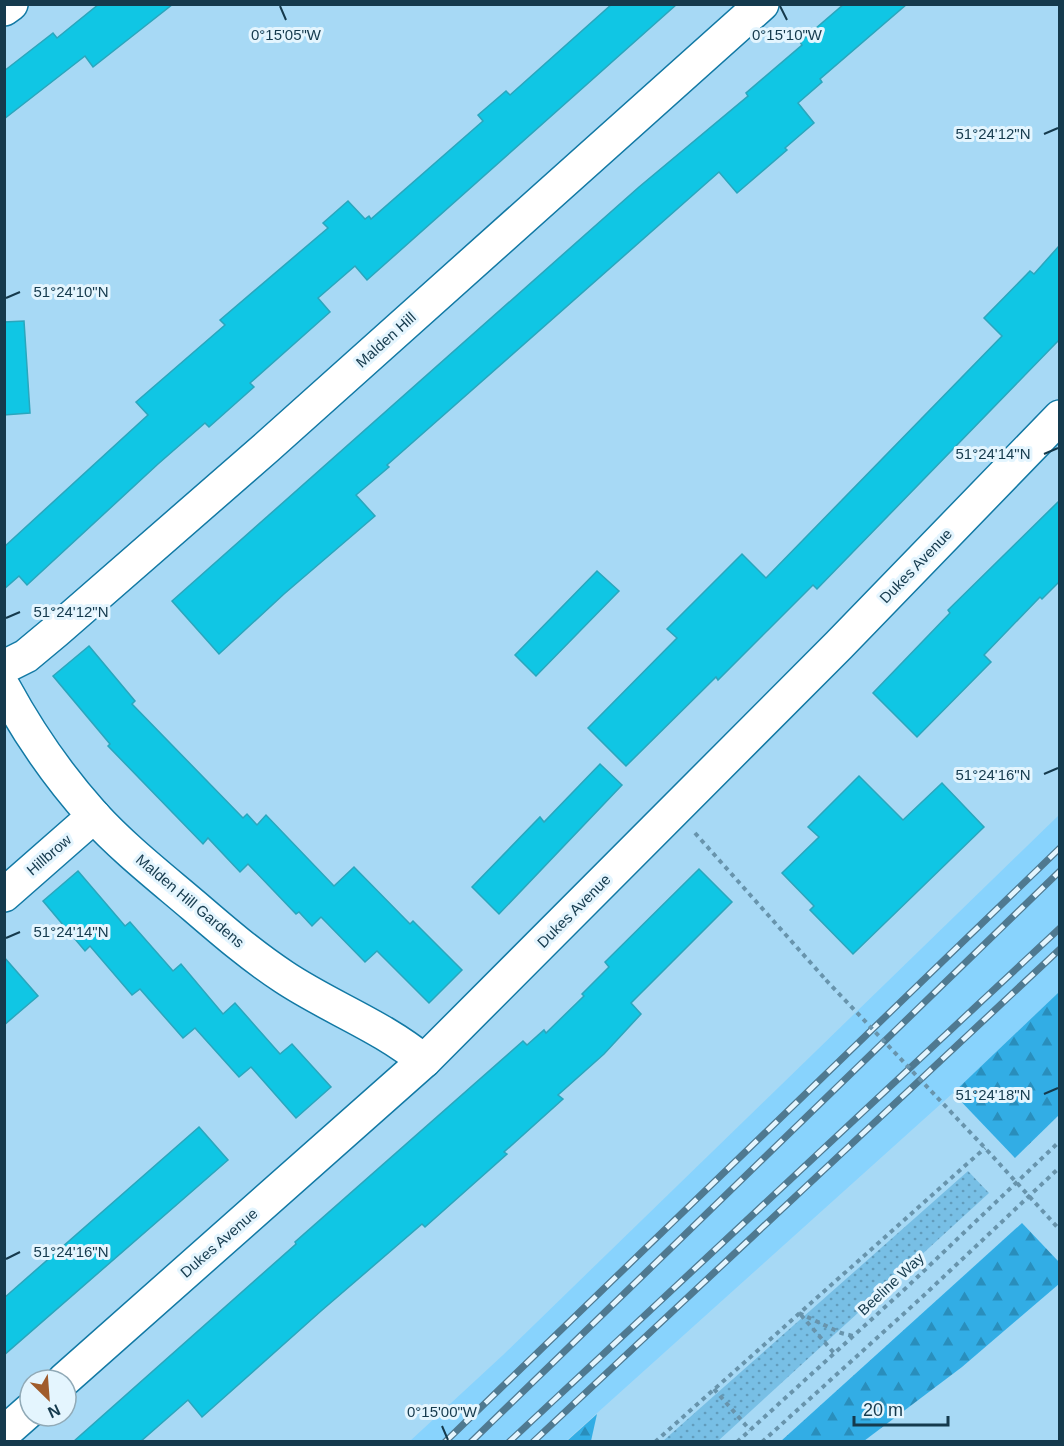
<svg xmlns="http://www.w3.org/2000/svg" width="1064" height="1446" font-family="Helvetica,sans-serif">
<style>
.built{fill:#88d3fd}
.grass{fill:url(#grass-dots)}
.forest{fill:url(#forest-firs)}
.building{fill:#10c6e4;stroke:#2aa6bd;stroke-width:1.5}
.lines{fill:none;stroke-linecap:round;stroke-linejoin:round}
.minor-casing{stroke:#1279a4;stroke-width:36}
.path{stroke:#6894ac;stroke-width:4;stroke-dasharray:4.5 4.5;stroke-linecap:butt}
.minor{stroke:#fff;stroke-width:33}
.rail-casing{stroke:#4f7990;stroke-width:7}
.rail{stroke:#e4f5fe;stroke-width:4.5;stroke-dasharray:14;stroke-linecap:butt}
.path-bridge{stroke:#6894ac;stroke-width:4;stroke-dasharray:4.5 4.5;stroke-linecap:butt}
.ticks{fill:none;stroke:#153a4d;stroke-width:2}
.labels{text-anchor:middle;stroke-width:6;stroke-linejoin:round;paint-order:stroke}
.street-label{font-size:15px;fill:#153a4d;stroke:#e4f5fe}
.ticks-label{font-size:15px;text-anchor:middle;fill:#153a4d;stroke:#e4f5fe;stroke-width:6;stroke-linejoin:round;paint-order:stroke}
</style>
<defs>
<pattern id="grass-dots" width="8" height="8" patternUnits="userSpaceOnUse" patternTransform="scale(1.5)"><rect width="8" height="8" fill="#78bfe5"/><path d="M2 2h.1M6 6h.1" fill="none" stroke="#619cbc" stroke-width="1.8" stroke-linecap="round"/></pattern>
<pattern id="forest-firs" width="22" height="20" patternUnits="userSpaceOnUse" patternTransform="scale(1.5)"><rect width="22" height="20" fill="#32ade5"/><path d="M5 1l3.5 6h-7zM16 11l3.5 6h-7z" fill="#298ebc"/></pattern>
</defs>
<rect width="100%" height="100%" fill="#a7d9f5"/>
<path class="built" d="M1059,815V992L953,1093L566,1441H410L503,1355Z"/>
<path class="grass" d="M968,1171L989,1193L718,1441H663Z"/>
<g class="forest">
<path d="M1059,992V1115L1015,1158L953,1093Z"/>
<path d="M1022,1223L1059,1262V1284L962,1367L864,1441H781Z"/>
<path d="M597,1414L591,1441H567Z"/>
</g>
<g class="building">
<path d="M99,4H173L93,67L85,56L4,119V71L53,33L57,38Z"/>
<path d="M612,4H677L367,280L355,266L318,298L330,312L250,383L254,387L209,427L205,423L158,464L27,585L19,576L4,589V547L148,415L136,402L225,325L220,320L328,228L323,223L348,201L365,219L369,216L371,219L483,121L478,115L506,91L510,95Z"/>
<path d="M844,4H907L820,79L822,82L798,103L814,123L785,148L787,150L737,193L719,172L387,465L389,467L356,495L375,516L284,594L219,654L172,601L639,187L748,96L746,93L802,45L800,42Z"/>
<path d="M1059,246V340L817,589L813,585L718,680L716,677L626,766L588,728L677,638L667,629L742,554L766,578L1002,336L984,318L1030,271L1034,274Z"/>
<path d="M24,321L30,413L4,415V322Z"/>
<path d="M1059,501V582L1042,599L1040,597L984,655L991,662L917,737L873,693L950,613L948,610Z"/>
<path d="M597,571L619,591L536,676L515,655Z"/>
<path d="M89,646L135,701L132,704L243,818L247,814L257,825L266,815L334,886L354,867L410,924L413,921L462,970L429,1003L377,951L365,962L321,917L312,926L299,912L296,914L248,864L240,872L208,838L203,844L108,746L110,744L53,676Z"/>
<path d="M600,764L622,785L499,914L472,887L540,817L544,822Z"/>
<path d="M859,776L903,820L942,783L984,827L853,954L810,910L814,906L782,873L819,837L808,827Z"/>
<path d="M699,869L732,902L631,1003L641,1014L604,1054L558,1095L563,1099L504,1152L507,1154L425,1227L422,1224L321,1311L202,1417L188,1400L140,1442H73L296,1244L295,1242L523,1041L527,1045L544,1030L546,1033L584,996L582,994L609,967L605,962Z"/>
<path d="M78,871L125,926L130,922L173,971L181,964L223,1014L235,1003L280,1054L292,1044L331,1087L296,1118L251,1067L239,1077L195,1028L183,1038L140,989L132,995L90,946L85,951L43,901Z"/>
<path d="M4,957L38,996L4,1025Z"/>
<path d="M199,1127L228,1160L4,1355V1298Z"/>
</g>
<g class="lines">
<g class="minor-casing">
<g id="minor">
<path d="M4,9L11,4"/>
<path d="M4,667L26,656L56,631L267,447L762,4"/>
<path d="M4,688C29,734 58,776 93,815C123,848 160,877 194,906C223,931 252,956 284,977C329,1007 382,1026 424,1061"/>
<path d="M4,895L94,816"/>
<path d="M64,1380L424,1061L839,645L1060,417"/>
<path d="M4,1433L30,1410"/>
</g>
</g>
<g class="path">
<path d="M695,833L826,980"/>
<path d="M799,1313L841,1333L853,1336"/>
<path d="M801,1315L834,1353"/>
<path d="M714,1389L750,1430"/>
<path d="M655,1442L985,1148"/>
<path d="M737,1442L907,1287L1060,1141"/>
<path d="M762,1442L920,1299L1060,1167"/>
</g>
<use href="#minor" class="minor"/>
<g class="rail-casing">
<g id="rail">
<path d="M445,1442L1060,848"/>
<path d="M471,1442L1060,871"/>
<path d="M509,1442L1060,928"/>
<path d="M533,1442L1060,949"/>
</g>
</g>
<use href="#rail" class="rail"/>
<path class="path-bridge" d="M826,980L985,1148L1060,1230"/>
</g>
<path class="ticks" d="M280,6L286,20M780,6L787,20M1044,134L1058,128M6,298L20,292M1044,454L1058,448M6,618L20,612M1044,774L1058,768M6,938L20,932M1044,1094L1058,1088M6,1259L20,1252M442,1426L448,1440"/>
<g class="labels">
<g class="street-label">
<text transform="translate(386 340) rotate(-42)" y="5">Malden Hill</text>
<text transform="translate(916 566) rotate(-46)" y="5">Dukes Avenue</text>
<text transform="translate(49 855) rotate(-41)" y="5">Hillbrow</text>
<text transform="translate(190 901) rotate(40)" y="5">Malden Hill Gardens</text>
<text transform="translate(574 911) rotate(-45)" y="5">Dukes Avenue</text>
<text transform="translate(219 1243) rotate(-41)" y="5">Dukes Avenue</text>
<text transform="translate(891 1284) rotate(-43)" y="5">Beeline Way</text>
</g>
</g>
<g class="ticks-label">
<text x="286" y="40">0°15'05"W</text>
<text x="787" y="40">0°15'10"W</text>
<text x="993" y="139">51°24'12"N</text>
<text x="71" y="297">51°24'10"N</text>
<text x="993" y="459">51°24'14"N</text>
<text x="71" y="617">51°24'12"N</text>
<text x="993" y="780">51°24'16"N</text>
<text x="71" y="937">51°24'14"N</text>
<text x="993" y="1100">51°24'18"N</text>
<text x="71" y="1257">51°24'16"N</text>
<text x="442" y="1417">0°15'00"W</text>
</g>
<rect width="1064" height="1446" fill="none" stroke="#153a4d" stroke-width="12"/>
<g transform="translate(48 1398) rotate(155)"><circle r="28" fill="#e4f5fe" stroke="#91aab7" stroke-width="1.5"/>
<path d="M0-4.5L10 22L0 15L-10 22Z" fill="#a05c2c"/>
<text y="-9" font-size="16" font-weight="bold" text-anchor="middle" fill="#153a4d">N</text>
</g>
<path d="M854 1416v9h94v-9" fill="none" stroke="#153a4d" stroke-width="3"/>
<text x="863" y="1416" font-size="18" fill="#153a4d" stroke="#e4f5fe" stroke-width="4.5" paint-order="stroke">20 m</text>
</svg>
